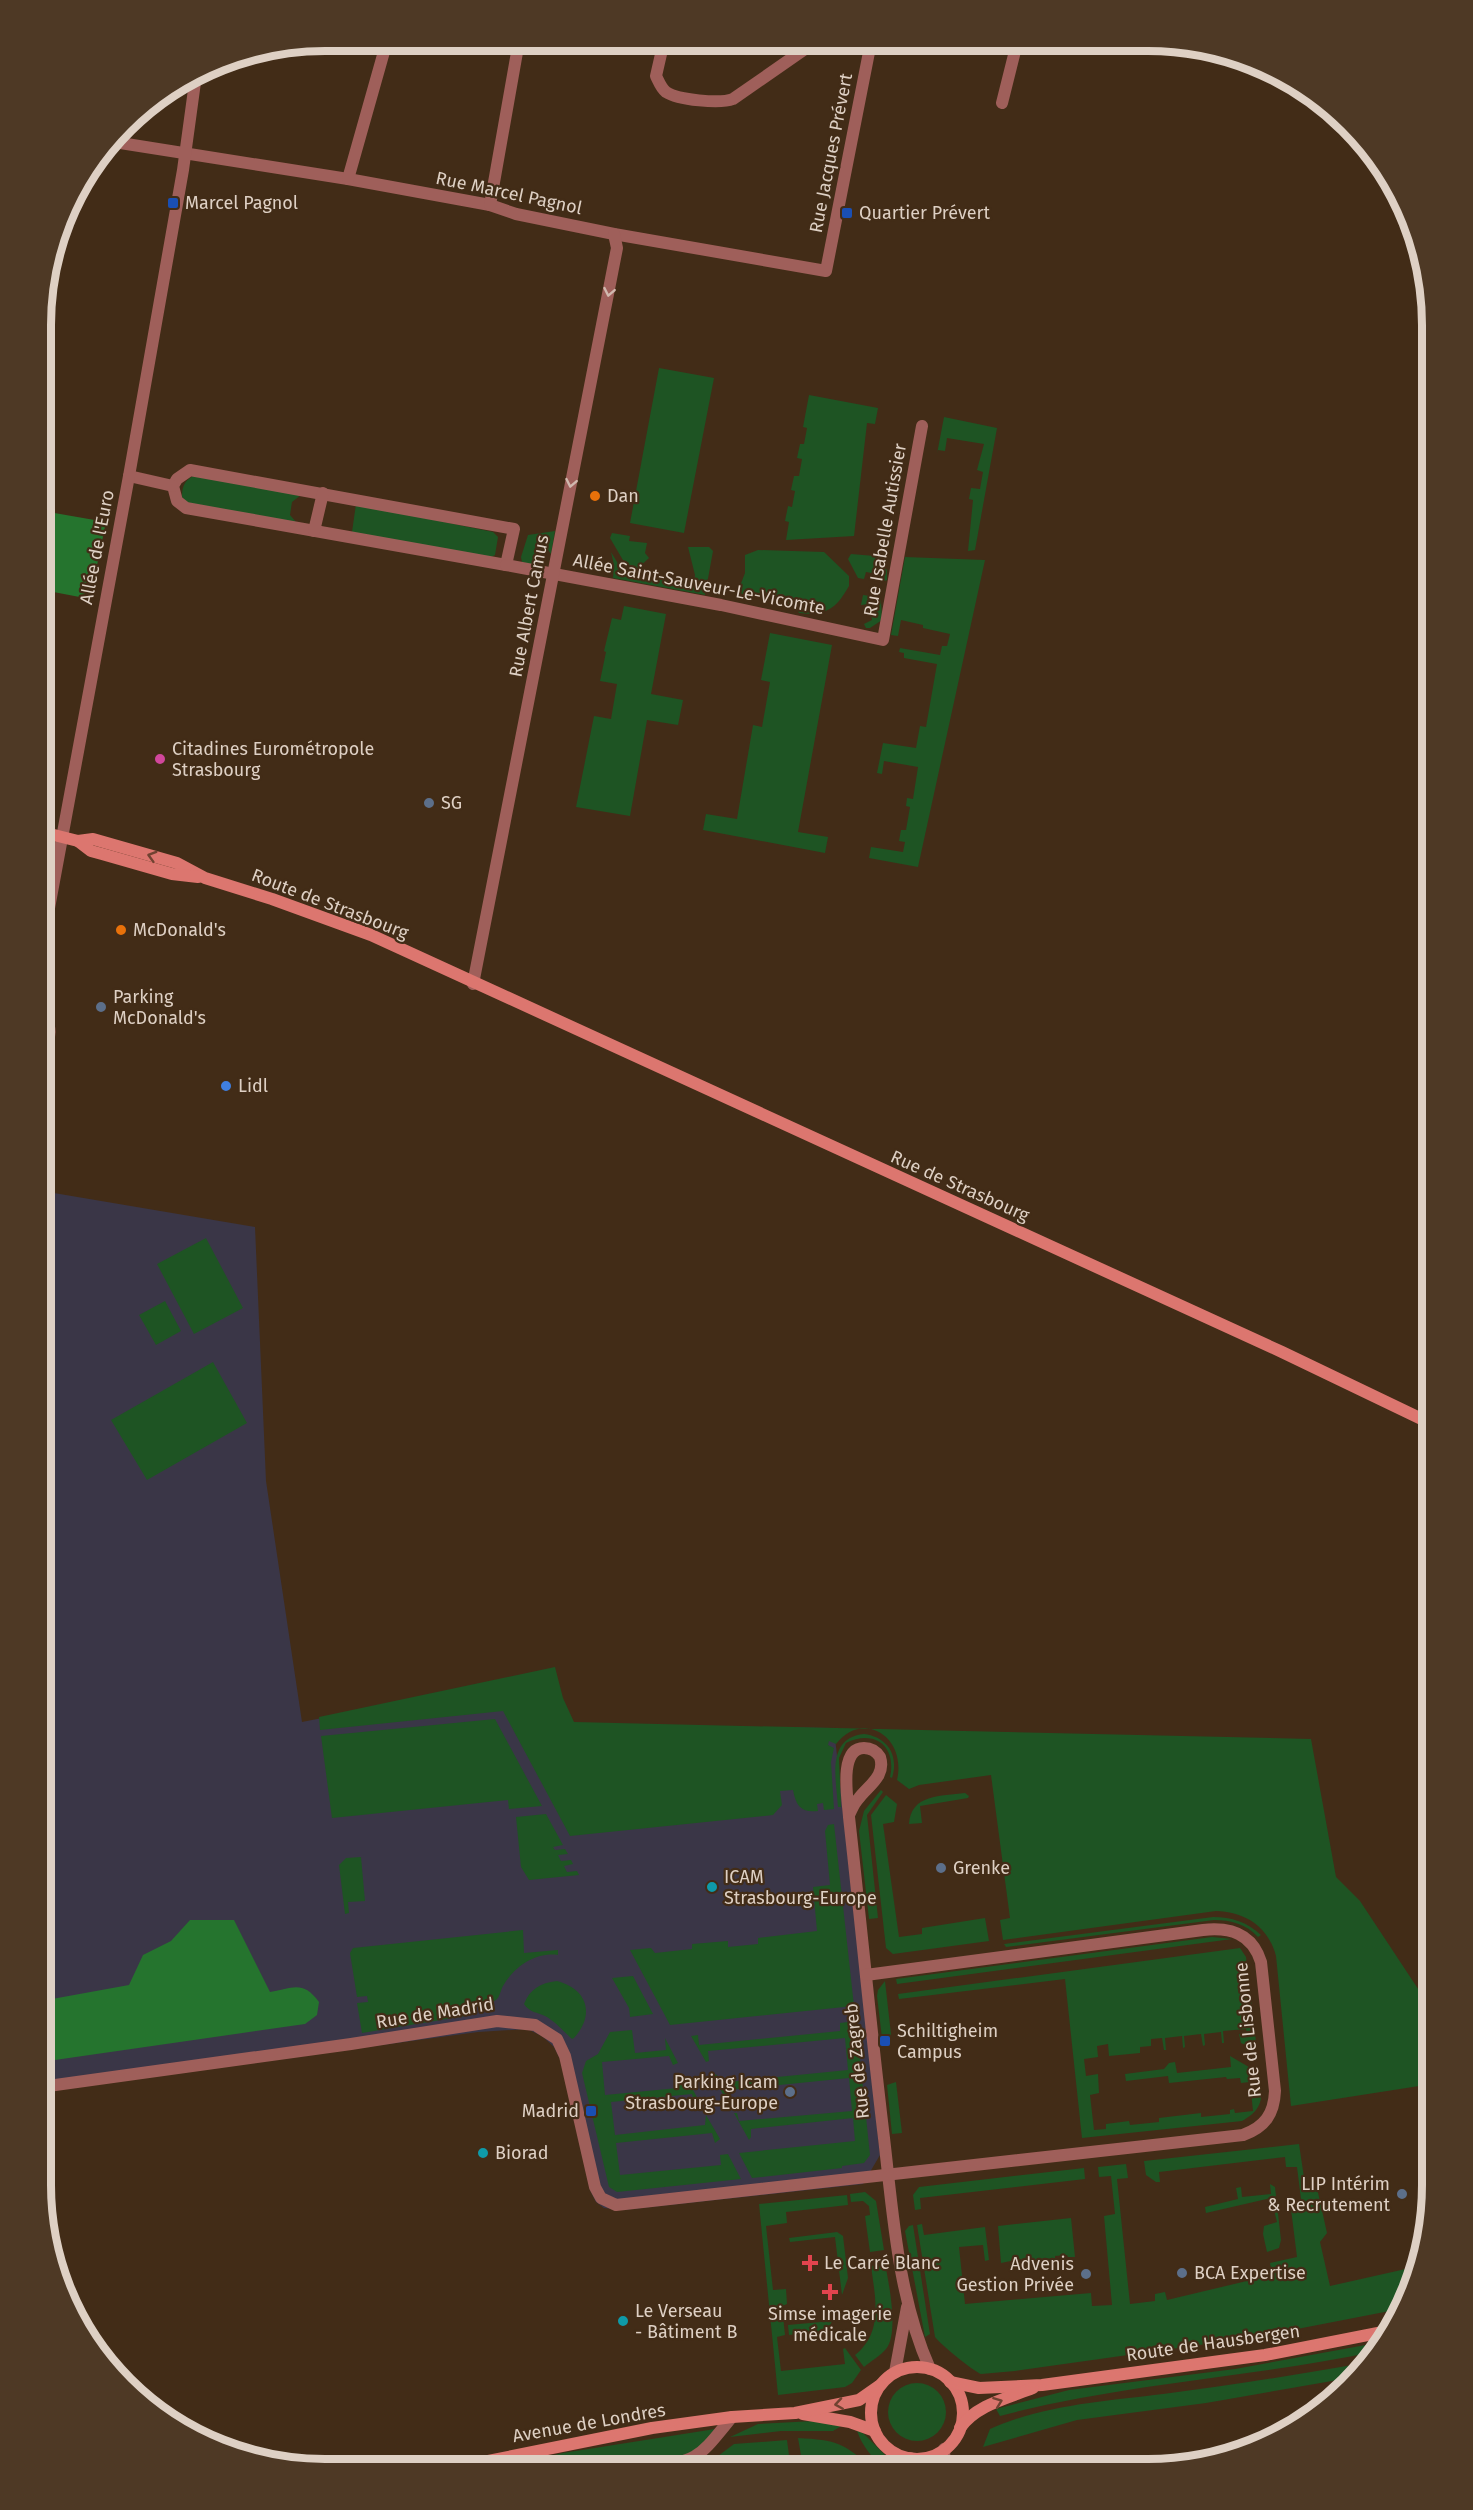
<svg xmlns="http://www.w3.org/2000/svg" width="1473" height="2510" font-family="'Fira Sans',sans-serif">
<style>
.education{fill:#3a3647}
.green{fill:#1e5423}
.forest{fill:#25742e}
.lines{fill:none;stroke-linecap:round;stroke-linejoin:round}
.street{stroke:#9f5f5a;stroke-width:12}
.secondary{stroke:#dc766f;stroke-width:12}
.oneway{stroke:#d1b9af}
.oneway2{stroke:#704231}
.transit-dot{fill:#1a4fb4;stroke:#422c17;stroke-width:2}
.food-dot{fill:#e8710a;stroke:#422c17;stroke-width:2}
.hotel-dot{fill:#d1479c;stroke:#422c17;stroke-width:2}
.service-dot{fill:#5c6f8a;stroke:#422c17;stroke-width:2}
.shop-dot{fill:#3f7fe0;stroke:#422c17;stroke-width:2}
.culture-dot{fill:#0f9aa8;stroke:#422c17;stroke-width:2}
.health-dot{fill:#e0444e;stroke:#422c17;stroke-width:2}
.labels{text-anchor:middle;stroke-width:4.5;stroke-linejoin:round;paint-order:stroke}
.street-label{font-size:18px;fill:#ded0c4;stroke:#422c17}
.poi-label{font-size:18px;fill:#ded0c4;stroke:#422c17;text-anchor:start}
.rim{fill:none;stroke:#ded0c4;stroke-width:8}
</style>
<rect width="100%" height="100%" fill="#422c17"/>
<path class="education" d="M42,1191L255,1227L266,1481L302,1722L552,1672L572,1724L834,1728L880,2155L863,2184L623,2210L604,2208L596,2202L590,2190L561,2061L554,2047L542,2036L527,2029L478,2032L41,2091Z"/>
<g class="green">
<path d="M659,368L714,378L684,533L630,523Z"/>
<path d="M809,395L878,408L875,424L867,423L854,536L786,540L789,522L785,521L788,506L792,507L795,491L791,490L794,476H799L802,459L797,458L800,444H804L807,428L803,427Z"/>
<path d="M944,417L997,428L975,550L968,551L973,500L969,499L971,488L980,489L983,472L977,470L984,444L947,438L945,451L938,450L937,454Z"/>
<path d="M193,476L301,495L292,502L290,515L296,522L189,504L182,497C182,487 184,481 193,476Z"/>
<path d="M356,504L493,532L498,537L495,555L487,559L352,532Z"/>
<path d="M555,531L551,554L543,543L537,546L545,568L522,562L521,557L528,535Z"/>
<path d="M612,533L630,536L629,541L647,543L645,553L649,558L637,569L627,567L610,538Z"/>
<path d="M688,547H709L713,551L705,595L613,578L614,565L611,552L623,572L690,583L694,581L695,575Z"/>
<path d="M758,550L824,552L849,576V586C836,609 826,616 799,613L796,607L788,605L789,598L764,593L762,596L742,594L738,591L745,573V555Z"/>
<path d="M851,554L875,556L887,570V580L882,582L883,575L866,572L864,579L858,578L848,559Z"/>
<path d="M905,557L985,560L918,867L869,858L871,847L903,852L905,842L899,841L901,830H906L910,807L906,806L907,798L913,799L918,767L884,761L882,774L877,773L883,743L916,748L920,726L926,727L937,664L904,658V653L899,652L900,648L940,655L942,646H947L950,634L923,628V625L901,620L898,636L891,635Z"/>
<path d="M863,595L878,597L881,600L882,620L870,628H866L864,624L872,620L869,604L861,605Z"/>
<path d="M624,606L666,614L651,694L683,700L678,725L647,720L630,816L576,807L594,716L611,719L617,684L600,681L606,652L604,651L612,618L621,620Z"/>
<path d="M770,633L832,645L798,832L828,837L825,853L703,830L706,814L737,819L753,725L762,727L770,682L761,680Z"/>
<path d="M206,1238L243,1308L194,1334L157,1264Z"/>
<path d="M165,1301L181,1331L156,1345L139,1315Z"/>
<path d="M213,1362L247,1423L147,1480L111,1420Z"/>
<path d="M555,1667L563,1698L574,1722L1311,1739L1336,1877L1360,1901L1432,2010V2084L1291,2106L1276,1956C1268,1926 1245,1912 1216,1911L1003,1940L1000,1920L1010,1918L991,1775L919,1785L909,1789L897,1780C907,1737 863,1709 836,1744L829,1741L828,1745L834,1748L831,1762L834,1809L824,1810L823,1803L817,1804L818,1811C801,1813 796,1806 793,1790L780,1791L782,1805L773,1815L570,1836L503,1711L320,1730L319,1717Z"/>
<path d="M495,1719L542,1806L509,1809L508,1800L332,1818L321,1736Z"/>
<path d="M864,1734C888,1737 899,1756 892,1778L890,1777C897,1746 874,1729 846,1743L839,1758L841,1807H838C836,1778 826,1738 864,1734Z"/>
<path d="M881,1790L883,1792L867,1815L878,1918L869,1919L859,1831L864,1811Z"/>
<path d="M965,1793L969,1796L968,1798L920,1806L922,1823L909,1824C911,1794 941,1796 965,1793Z"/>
<path d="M886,1795L897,1804L894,1822L883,1824L899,1937L922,1934V1928L985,1918L989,1941L893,1954L886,1948L871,1815Z"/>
<path d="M546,1814L563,1845L553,1847L555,1850L565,1849L568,1854L558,1855L561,1861L571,1860L573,1864L564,1866L567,1872L577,1871L579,1875L529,1880L521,1867L516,1817Z"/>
<path d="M834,1824L854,2006L670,2025L630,1950L651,1948L655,1953L692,1949V1944L728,1941V1947L758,1944V1938L817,1931L813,1887L830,1885L825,1831L828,1825Z"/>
<path d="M361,1857L365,1901L348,1902L349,1913L345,1914L339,1865L346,1858Z"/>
<path d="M1213,1917C1232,1917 1247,1922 1261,1935L1258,1937C1246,1924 1231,1920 1214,1920L1006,1947L1004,1944Z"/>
<path d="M523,1930L524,1953L558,1950V1955C535,1952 514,1967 503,1986C501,1989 500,1996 497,1999C491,2005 478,2004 470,2005L471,2015L362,2033L357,2003L368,2002L367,1996L357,1997L350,1953L353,1948Z"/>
<path d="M1212,1937L1232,1939L897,1984L896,1979Z"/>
<path d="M1240,1948L1246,1957L1257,2050L1241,2043L1239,2034L1247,2033L1246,2029L1223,2031L1224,2043H1222L1221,2032L1204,2034L1205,2045L1203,2046L1201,2034L1184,2036L1185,2047L1183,2048L1182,2036L1165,2038L1166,2050H1164L1162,2038L1151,2039V2046L1140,2047V2053L1109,2056L1108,2044L1097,2046L1098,2057L1084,2059L1086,2076L1098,2074L1099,2093L1090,2095L1094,2130L1106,2129V2124L1129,2121L1130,2125L1159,2122V2118L1201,2113V2117L1230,2114V2110L1234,2109L1235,2113L1253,2111L1250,2082L1241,2083L1240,2078L1227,2079L1226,2077L1169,2083L1168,2076L1126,2081L1125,2074L1164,2069L1169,2063L1175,2062L1177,2073L1231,2067L1230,2056L1254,2070L1259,2071C1262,2095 1266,2108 1242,2121L1082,2138L1065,1979L899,1999L898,1994Z"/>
<path d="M633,1976L653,2014L630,2017L629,2008L612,1978Z"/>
<path d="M557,1981C588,1989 595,2015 574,2038L572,2039C563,2031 556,2022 545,2016C537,2012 530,2013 524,2004C530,1989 540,1983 557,1981Z"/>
<path d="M885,1981L892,2043L887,2044V2037L882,2038L877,1996L878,1990Z"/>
<path d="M856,2021L870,2155L864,2163L842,2166V2168L752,2178L739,2153L855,2141L853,2118L751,2129V2137L749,2140L734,2113H737L739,2121L852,2111L849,2078L729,2090L730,2099L727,2101L713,2077L714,2074L717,2075L718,2083L848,2070L845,2038L708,2051L709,2061L706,2062L691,2036L698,2035L699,2045L840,2031V2023Z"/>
<path d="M632,2030L635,2053L666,2050L665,2038L678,2063L673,2065L669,2056L602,2062L605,2095L678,2088V2077H686L699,2101L694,2103L692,2094L611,2102L615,2135L705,2125L706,2115L720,2139L715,2143L712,2133L616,2143L620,2175L721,2165L720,2155L728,2154L741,2179L617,2192L609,2187L582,2073L586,2061L598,2054L610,2032Z"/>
<path d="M896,2082L902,2133L892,2134L887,2085Z"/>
<path d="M1299,2144L1306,2191L1317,2188L1327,2233L1320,2242L1330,2286L1419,2266L1417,2277L1400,2309L1256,2337L1015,2371L981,2374C973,2371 940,2344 935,2337L917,2225L922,2224L924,2235L985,2227L989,2260L985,2261L983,2245L959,2247L965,2304L1091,2293L1092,2306L1112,2305L1104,2216L1115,2214L1111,2176L1099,2177L1098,2167L1126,2164L1128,2178L1117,2179L1130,2304L1155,2301V2294L1165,2292L1167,2300L1272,2275L1270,2263L1297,2257L1291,2209L1302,2207L1297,2167H1286L1285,2157L1159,2172L1160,2182H1156L1146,2175L1144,2161Z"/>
<path d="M1084,2168L1085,2179L920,2198L921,2209L915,2210L913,2195L919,2187Z"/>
<path d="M1270,2184L1275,2187L1281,2240L1279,2248L1267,2252L1263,2234L1264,2226L1277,2222L1271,2198L1206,2213L1205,2207L1238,2199L1236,2188L1241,2187L1242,2197L1271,2194Z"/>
<path d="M865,2192L876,2201L884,2250L870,2252L865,2216L870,2215L869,2206L863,2201L851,2202L850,2194Z"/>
<path d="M847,2195L848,2205L786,2212L787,2223L766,2226L773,2290L786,2289L787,2304L782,2306L785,2335L777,2337L781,2371L845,2364L843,2349L845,2348L861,2370L852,2383L845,2387L778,2395L759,2204Z"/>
<path d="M1071,2218L1075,2257H1068L1067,2255L1055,2256V2258L1021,2261V2259L1001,2263L998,2226Z"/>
<path d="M913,2225L930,2334L925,2337L905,2231L909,2226Z"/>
<path d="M837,2232L843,2236L848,2278L842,2295L835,2237L790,2242L789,2238Z"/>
<path d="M885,2264C889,2283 899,2334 886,2349C880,2356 871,2361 864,2367L855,2355C884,2332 875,2297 871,2266Z"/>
<path d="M832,2321L828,2330L789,2335L788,2325Z"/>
<path d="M1382,2342L1377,2351C1252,2378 1123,2383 1000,2416L996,2409L1069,2390L1235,2369Z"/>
<path d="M1370,2362L1355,2377L1206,2403L1077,2420L983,2447L990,2429C1043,2405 1106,2401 1163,2394C1233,2385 1301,2374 1370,2362Z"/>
<circle cx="917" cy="2412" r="29"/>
<path d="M814,2421L843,2425L833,2431H781L730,2437L758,2424Z"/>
<path d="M715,2429L701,2446L686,2457L617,2468H500L563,2453Z"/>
<path d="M857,2430L864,2434L886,2456L909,2469C903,2469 896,2470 890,2469C876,2465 860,2443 857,2430Z"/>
<path d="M798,2438C837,2440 844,2443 873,2469H850L825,2459L802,2461Z"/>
<path d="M787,2440L790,2463L750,2468H702L734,2444Z"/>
</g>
<g class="forest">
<path d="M43,511L106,522L90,599L43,590Z"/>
<path d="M190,1920H234L270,1992C293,1988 303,1980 319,2002L317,2015L305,2024L41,2062V2001L129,1985L143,1955L171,1941Z"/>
</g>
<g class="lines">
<g class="street">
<path d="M664,41L656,76C659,82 661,88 666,92C678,100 720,104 733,99L815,42"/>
<path d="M838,42L870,48"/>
<path d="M1002,103L1017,43"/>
<path d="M114,142L348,179L490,205L516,214L614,234L826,271L871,42"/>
<path d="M348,179L387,41"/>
<path d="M490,205L519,41"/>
<path d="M190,470L514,529L506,565L186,508L177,501L173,486L177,479Z"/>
<path d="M129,476L173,486"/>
<path d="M314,531L323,493"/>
<path d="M506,565L721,605L883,640L922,426"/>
<path d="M42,946L129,476L183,170L196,75"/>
<path d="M473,984L617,248L614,234"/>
<path d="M42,1050C52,1039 52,1025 42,1014"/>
<path d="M849,1815C852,1809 854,1803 859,1798C869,1785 886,1776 880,1757C876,1751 871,1748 864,1748C838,1748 848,1800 849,1817C861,1924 871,2031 884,2138C893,2215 898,2297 930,2369"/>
<path d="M41,2087L351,2044L497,2021L535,2025L557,2039L565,2056L595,2187L601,2198L616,2205L1243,2135C1265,2127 1274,2114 1275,2091L1261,1962C1252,1933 1230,1927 1203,1930L866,1975"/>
<path d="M895,2372L907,2307"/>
<path d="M944,2449L945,2469"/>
<path d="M910,2458L918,2469"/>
<path d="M647,2468C700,2461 699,2457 732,2417"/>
</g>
<g class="secondary">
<path d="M42,832L78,841L93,839L177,863L205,878L272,899L371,935L1282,1352L1432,1424"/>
<path d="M78,841L91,851L102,854L172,874L198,877"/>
<circle cx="917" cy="2413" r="46"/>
<path d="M950,2382L979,2388L1042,2385L1265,2355L1388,2331"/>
<path d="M803,2414L850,2422L875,2431"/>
<path d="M960,2428C976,2405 1008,2398 1033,2388"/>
<path d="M453,2468L652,2428L732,2417L795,2413L859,2400L879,2386"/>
</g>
</g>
<defs><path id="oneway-chevron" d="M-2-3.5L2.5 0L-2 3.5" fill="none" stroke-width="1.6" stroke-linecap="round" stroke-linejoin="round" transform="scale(1.5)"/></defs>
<g class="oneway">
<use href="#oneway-chevron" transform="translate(609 292) rotate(101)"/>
<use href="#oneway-chevron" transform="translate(571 483) rotate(101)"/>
</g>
<g class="oneway2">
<use href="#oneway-chevron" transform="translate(152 856) rotate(-164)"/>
<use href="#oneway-chevron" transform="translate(998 2402) rotate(-21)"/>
<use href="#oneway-chevron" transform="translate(839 2404) rotate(171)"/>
</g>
<g class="transit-dot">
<rect x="167" y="197" width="12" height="12" rx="3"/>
<rect x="841" y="207" width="12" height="12" rx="3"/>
<rect x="879" y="2035" width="12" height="12" rx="3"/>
<rect x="585" y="2105" width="12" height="12" rx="3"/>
</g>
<g class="food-dot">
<circle cx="595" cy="496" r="6"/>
<circle cx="121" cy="930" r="6"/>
</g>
<circle class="hotel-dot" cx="160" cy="759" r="6"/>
<g class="service-dot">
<circle cx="429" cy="803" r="6"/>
<circle cx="101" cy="1007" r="6"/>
<circle cx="941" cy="1868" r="6"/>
<circle cx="790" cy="2092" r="6"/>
<circle cx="1402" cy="2194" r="6"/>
<circle cx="1182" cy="2273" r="6"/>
<circle cx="1086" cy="2274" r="6"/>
</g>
<circle class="shop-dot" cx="226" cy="1086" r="6"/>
<g class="culture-dot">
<circle cx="712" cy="1887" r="6"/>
<circle cx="483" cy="2153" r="6"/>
<circle cx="623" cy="2321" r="6"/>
</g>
<g class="health-dot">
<path d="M807 2254h6v6h6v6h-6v6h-6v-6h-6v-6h6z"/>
<path d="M827 2283h6v6h6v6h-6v6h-6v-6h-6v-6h6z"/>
</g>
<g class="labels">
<g class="street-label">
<text transform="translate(831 153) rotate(-79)" y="6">Rue Jacques Prévert</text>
<text transform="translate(509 193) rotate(12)" y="6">Rue Marcel Pagnol</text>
<text transform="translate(885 530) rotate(-80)" y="6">Rue Isabelle Autissier</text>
<text transform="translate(97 547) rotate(-79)" y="6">Allée de l'Euro</text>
<text transform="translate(699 584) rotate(11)" y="6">Allée Saint-Sauveur-Le-Vicomte</text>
<text transform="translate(529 606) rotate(-79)" y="6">Rue Albert Camus</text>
<text transform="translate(330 904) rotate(21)" y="6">Route de Strasbourg</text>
<text transform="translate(960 1186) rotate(24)" y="6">Rue de Strasbourg</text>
<text transform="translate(435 2013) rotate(-9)" y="6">Rue de Madrid</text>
<text transform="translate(1248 2030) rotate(-96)" y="6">Rue de Lisbonne</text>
<text transform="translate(857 2061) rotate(-96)" y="6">Rue de Zagreb</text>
<text transform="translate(1213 2343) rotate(-8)" y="6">Route de Hausbergen</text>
<text transform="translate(589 2423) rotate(-10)" y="6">Avenue de Londres</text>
</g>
<g class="poi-label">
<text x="185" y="209">Marcel Pagnol</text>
<text x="859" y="219">Quartier Prévert</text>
<text x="607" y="502">Dan</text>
<text x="172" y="755">Citadines Eurométropole<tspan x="172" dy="21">Strasbourg</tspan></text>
<text x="441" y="809">SG</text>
<text x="133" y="936">McDonald's</text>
<text x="113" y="1003">Parking<tspan x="113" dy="21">McDonald's</tspan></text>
<text x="238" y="1092">Lidl</text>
<text x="953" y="1874">Grenke</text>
<text x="724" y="1883">ICAM<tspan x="724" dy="21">Strasbourg-Europe</tspan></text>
<text x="897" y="2037">Schiltigheim<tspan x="897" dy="21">Campus</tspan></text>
<text x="778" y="2088" text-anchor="end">Parking Icam<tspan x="778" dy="21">Strasbourg-Europe</tspan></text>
<text x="579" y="2117" text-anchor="end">Madrid</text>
<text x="495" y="2159">Biorad</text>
<text x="1390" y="2190" text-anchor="end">LIP Intérim<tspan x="1390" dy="21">&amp; Recrutement</tspan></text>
<text x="824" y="2269">Le Carré Blanc</text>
<text x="1074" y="2270" text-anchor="end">Advenis<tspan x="1074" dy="21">Gestion Privée</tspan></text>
<text x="1194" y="2279">BCA Expertise</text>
<text x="635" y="2317">Le Verseau<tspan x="635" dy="21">- Bâtiment B</tspan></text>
<text x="830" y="2320" text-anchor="middle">Simse imagerie<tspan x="830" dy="21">médicale</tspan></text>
</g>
</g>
<path d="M0 0H1473V2510H0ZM325 51H1148A274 274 0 0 1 1422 325V2185A274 274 0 0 1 1148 2459H325A274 274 0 0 1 51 2185V325A274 274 0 0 1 325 51Z" fill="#4e3925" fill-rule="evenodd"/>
<path class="rim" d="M325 51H1148A274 274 0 0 1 1422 325V2185A274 274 0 0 1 1148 2459H325A274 274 0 0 1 51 2185V325A274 274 0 0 1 325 51Z"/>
</svg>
